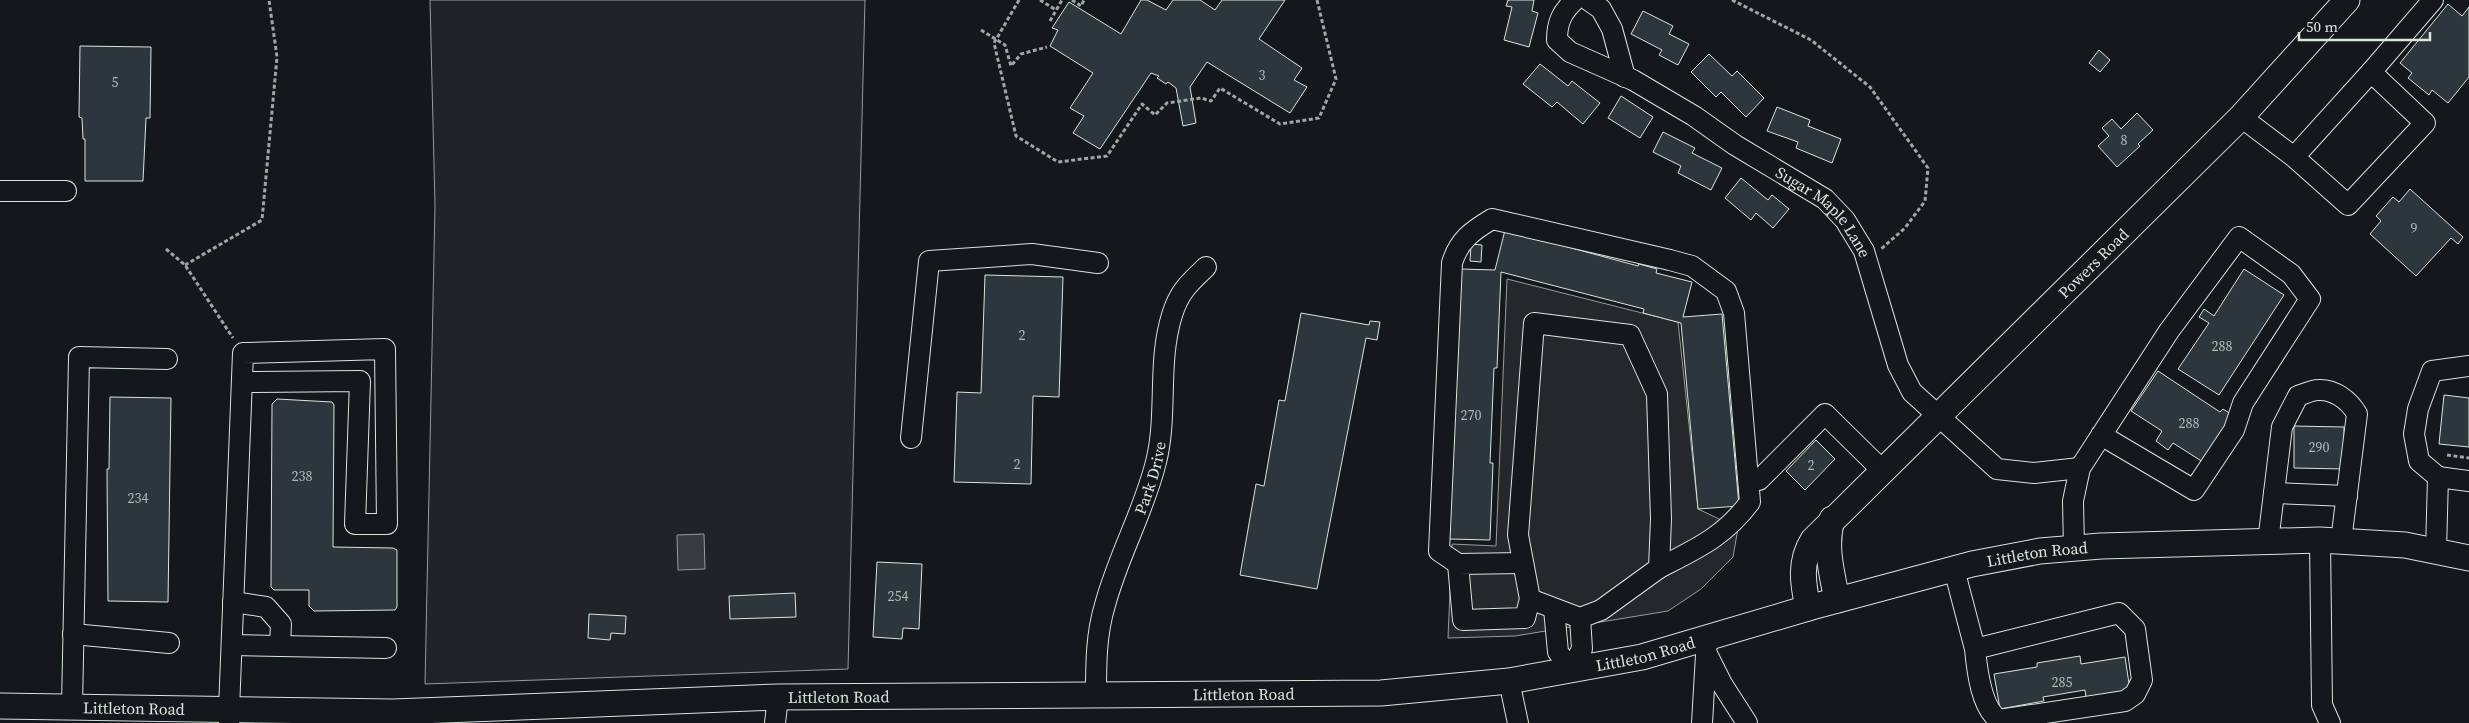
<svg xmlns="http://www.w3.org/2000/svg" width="2469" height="723" font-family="'Source Serif 4',serif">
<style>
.green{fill:#202428;stroke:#939e99}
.parking{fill:#24282b;stroke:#939e99}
.water{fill:#363b3e;stroke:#939e99}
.building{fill:#2c363c;stroke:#d8e6dc}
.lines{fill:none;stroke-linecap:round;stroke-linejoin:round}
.minor-casing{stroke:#d8e6dc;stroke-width:22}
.major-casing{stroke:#d8e6dc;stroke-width:27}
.path{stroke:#9da8a2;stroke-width:3;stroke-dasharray:4 2.5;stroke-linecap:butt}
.minor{stroke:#14181c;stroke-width:20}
.major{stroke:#14181c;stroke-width:25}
.labels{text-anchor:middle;stroke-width:4;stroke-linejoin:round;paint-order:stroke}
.number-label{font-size:14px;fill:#adbab4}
.street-label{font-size:16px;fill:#d8e6dc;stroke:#14181c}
</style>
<rect width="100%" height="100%" fill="#14181c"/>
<path class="green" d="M430,0H865L848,669L425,684L435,206Z"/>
<path class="parking" d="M1507,279L1678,322L1698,509L1738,528L1733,557L1701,589L1668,611L1515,636L1448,638L1452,544L1496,546Z"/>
<path class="water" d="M704,534L705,569L678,570L677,535Z"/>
<g class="building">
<path d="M1141,0H1147L1166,10L1173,0H1200L1215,10L1222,0H1285L1259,39L1302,68L1294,80L1307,87L1290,113L1207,62L1190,87L1196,123L1183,126L1176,88L1168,82L1166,84L1157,78L1159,76L1151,73L1100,149L1073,133L1084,116L1070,108L1093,73L1050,46L1058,30L1052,28L1069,2L1121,34Z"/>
<path d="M1508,0H1534L1532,11L1538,13L1529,47L1504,40L1512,7L1506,6Z"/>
<path d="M2448,4L2462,16L2469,7V77L2448,103L2432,90L2429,95L2408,78L2412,73L2400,63Z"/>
<path d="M1643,11L1673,26L1669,34L1689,44L1678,65L1659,55L1662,50L1631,34Z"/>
<path d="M80,46L151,47L150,118H146L143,181H85V139H83L82,118L79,117Z"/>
<path d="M2099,50L2110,60L2100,72L2089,63Z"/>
<path d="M1709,54L1732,76L1737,71L1764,98L1746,117L1721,92L1716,97L1691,72Z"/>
<path d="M1540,64L1568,86L1572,81L1600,103L1583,124L1557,102L1552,107L1523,84Z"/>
<path d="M1621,96L1653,117L1640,138L1608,118Z"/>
<path d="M1777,107L1810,120L1808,126L1841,139L1832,163L1796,148L1798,142L1767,131Z"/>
<path d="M2137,113L2153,130L2138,144L2140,146L2117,167L2098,146L2109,136L2102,128L2112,119L2121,129Z"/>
<path d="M1663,132L1695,148L1692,153L1722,168L1711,190L1678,173L1681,166L1653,152Z"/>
<path d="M1741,178L1768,200L1772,195L1789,209L1773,228L1756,213L1751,220L1725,198Z"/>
<path d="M2410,189L2463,237L2458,244L2451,238L2416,276L2370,234L2381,221L2376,216L2393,197L2399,202Z"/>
<path d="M1505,230L1638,266L1639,264L1657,269L1656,273L1692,282L1683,317L1722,314L1739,506L1698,509L1681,323L1643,313L1644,309L1501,272L1497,368H1494L1490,463H1493L1490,540L1449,539L1461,269L1495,270Z"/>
<path d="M1471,244L1482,245L1481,262L1470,261Z"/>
<path d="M2244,269L2284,295L2219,395L2178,369L2209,323L2199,317L2204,309L2214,316Z"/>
<path d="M985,275L1063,277L1059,397L1033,396L1031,484L954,482L957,392L981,393Z"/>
<path d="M1301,313L1369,325L1370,321L1380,322L1377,340L1366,338L1317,589L1240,575L1256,484L1264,486L1279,400L1285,401Z"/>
<path d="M2158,371L2220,412L2223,409L2234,416L2203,462L2173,443L2168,450L2156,441L2162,431L2131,411Z"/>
<path d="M2444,395L2469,398V447L2439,444Z"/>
<path d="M110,397L171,398L168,602L108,601L107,469H109Z"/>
<path d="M277,399L332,402L334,405L333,547L393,548L397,550V607L395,610L314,611L309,606V590H274L271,587L272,404Z"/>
<path d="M2294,426L2344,427V469L2294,468Z"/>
<path d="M1816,440L1835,459L1805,490L1786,471Z"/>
<path d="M877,562L922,564L919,629L903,628L902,639L873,637Z"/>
<path d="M795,593L796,617L730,619L729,596Z"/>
<path d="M589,614L626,616L625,634L611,633L610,640L588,638Z"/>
<path d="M2080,656L2081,664L2125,657L2130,690L2086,698L2085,690L2043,697L2044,701L2000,709L1994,674L2037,667V663Z"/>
</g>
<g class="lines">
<g class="minor-casing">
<g id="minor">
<path id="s1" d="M1575,0C1562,12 1557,22 1557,40L1570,52L1633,80L1694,116L1735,145L1825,199L1845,220L1864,251L1898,365L1912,392L1997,469L2034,473L2080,468"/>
<path d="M1588,0L1601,9L1612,29L1625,77"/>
<path d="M2371,72L2433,0"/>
<path d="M2241,117L2294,157L2348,205L2425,123L2371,72L2294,157"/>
<path d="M0,191H66"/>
<path d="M1534,323L1630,335L1657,394L1661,519L1659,568L1601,610L1580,618L1530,599L1518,535Z"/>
<path d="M911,438L929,261L1032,254L1098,263"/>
<path d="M2438,477L2419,461L2414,434L2418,409L2432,371L2469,366"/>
<path d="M1759,480L1825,414L1882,470"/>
<path d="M2274,493L2347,496"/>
<path d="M2320,540L2322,705L2330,723"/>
<path d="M2268,542L2282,427L2298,396C2304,394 2312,390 2318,390C2334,389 2349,400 2357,414L2341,541"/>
<path d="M2074,548L2073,501L2080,468L2169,331L2239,237L2291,274L2310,299L2243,403L2234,430L2194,490L2101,435"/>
<path d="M2436,551L2438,477L2469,481"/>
<path d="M1522,563L1458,564L1463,620L1525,618L1530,599"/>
<path d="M1458,564L1439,551L1452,263C1459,240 1472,231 1492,219L1670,260L1692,266L1726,291L1734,313L1750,502C1724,537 1696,549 1659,568"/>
<path d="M1954,569L1975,649L2119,613L2135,629L2142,680L2135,694L2125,701L1999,720C1981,708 1977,670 1975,649"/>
<path d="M233,602L266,607L281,624L280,646"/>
<path d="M1554,609L1558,652L1571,670L1582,649L1580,618"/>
<path d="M73,634L169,643"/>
<path d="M232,645L386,648"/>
<path d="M1707,654L1722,684L1747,723"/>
<path d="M1509,681L1518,723"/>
<path id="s2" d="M1096,695C1096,665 1096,634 1105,605C1118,556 1144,511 1156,462C1168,414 1157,363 1172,315C1179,292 1189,283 1206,267"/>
<path d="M72,707L79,357L167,359"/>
<path d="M229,723V710L243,353L385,349L387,524H355L360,381L242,382"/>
<path d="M775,723L778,697"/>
<path d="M1702,723L1707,638"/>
</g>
</g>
<g class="major-casing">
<g id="major">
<path d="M1832,519C1824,547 1832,573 1837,600"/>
<path id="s3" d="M1808,608C1803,584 1799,562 1813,540L2241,117L2347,0"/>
<path id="s4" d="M0,706L393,712L778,697L1381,693L1509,681L1642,657L1808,608L1972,564L2040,551L2101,546L2320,540L2405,545L2469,558"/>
</g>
</g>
<g class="path">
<path d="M1019,0L994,43L1016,136L1058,162L1107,156L1142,104L1155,115L1167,103L1201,98L1211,101L1220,88L1280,124L1319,118L1336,79L1317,0"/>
<path d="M1040,0L1056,10"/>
<path d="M1072,0L1081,6L1084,0"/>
<path d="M1732,0L1811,40L1870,87L1928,168L1925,201L1905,228L1881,249"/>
<path d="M1050,21L1062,0"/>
<path d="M981,30L1005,45L1011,66L1021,54L1047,47"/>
<path d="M166,249L185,265L233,338"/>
<path d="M185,265L262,220L277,57L269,0"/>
<path d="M2447,455L2469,458"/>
</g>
<use href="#minor" class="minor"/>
<use href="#major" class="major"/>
</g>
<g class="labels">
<g class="number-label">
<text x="1262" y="80">3</text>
<text x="115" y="87">5</text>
<text x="2124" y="145">8</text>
<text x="2414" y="233">9</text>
<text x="1022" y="340">2</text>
<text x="2222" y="351">288</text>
<text x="1471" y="420">270</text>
<text x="2189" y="428">288</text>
<text x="2319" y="452">290</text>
<text x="1017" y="469">2</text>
<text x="1811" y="470">2</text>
<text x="302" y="481">238</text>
<text x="138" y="503">234</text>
<text x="898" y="601">254</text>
<text x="2062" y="687">285</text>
</g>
<g class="street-label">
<text dy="6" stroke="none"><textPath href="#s1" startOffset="366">Sugar Maple Lane</textPath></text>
<text dy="6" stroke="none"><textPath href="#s3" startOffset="464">Powers Road</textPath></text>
<text dy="6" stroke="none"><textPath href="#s2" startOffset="226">Park Drive</textPath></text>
<text dy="6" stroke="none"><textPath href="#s4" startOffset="2054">Littleton Road</textPath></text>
<text dy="6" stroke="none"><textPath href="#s4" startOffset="1649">Littleton Road</textPath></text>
<text dy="6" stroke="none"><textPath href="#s4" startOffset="1244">Littleton Road</textPath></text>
<text dy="6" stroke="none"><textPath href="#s4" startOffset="839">Littleton Road</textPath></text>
<text dy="6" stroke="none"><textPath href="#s4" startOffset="134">Littleton Road</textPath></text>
</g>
</g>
<path d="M2299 32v8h131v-8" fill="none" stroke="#d8e6dc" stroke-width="2.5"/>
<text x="2306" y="32" font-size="15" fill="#d8e6dc" stroke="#14181c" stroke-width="4" paint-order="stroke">50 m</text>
</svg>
